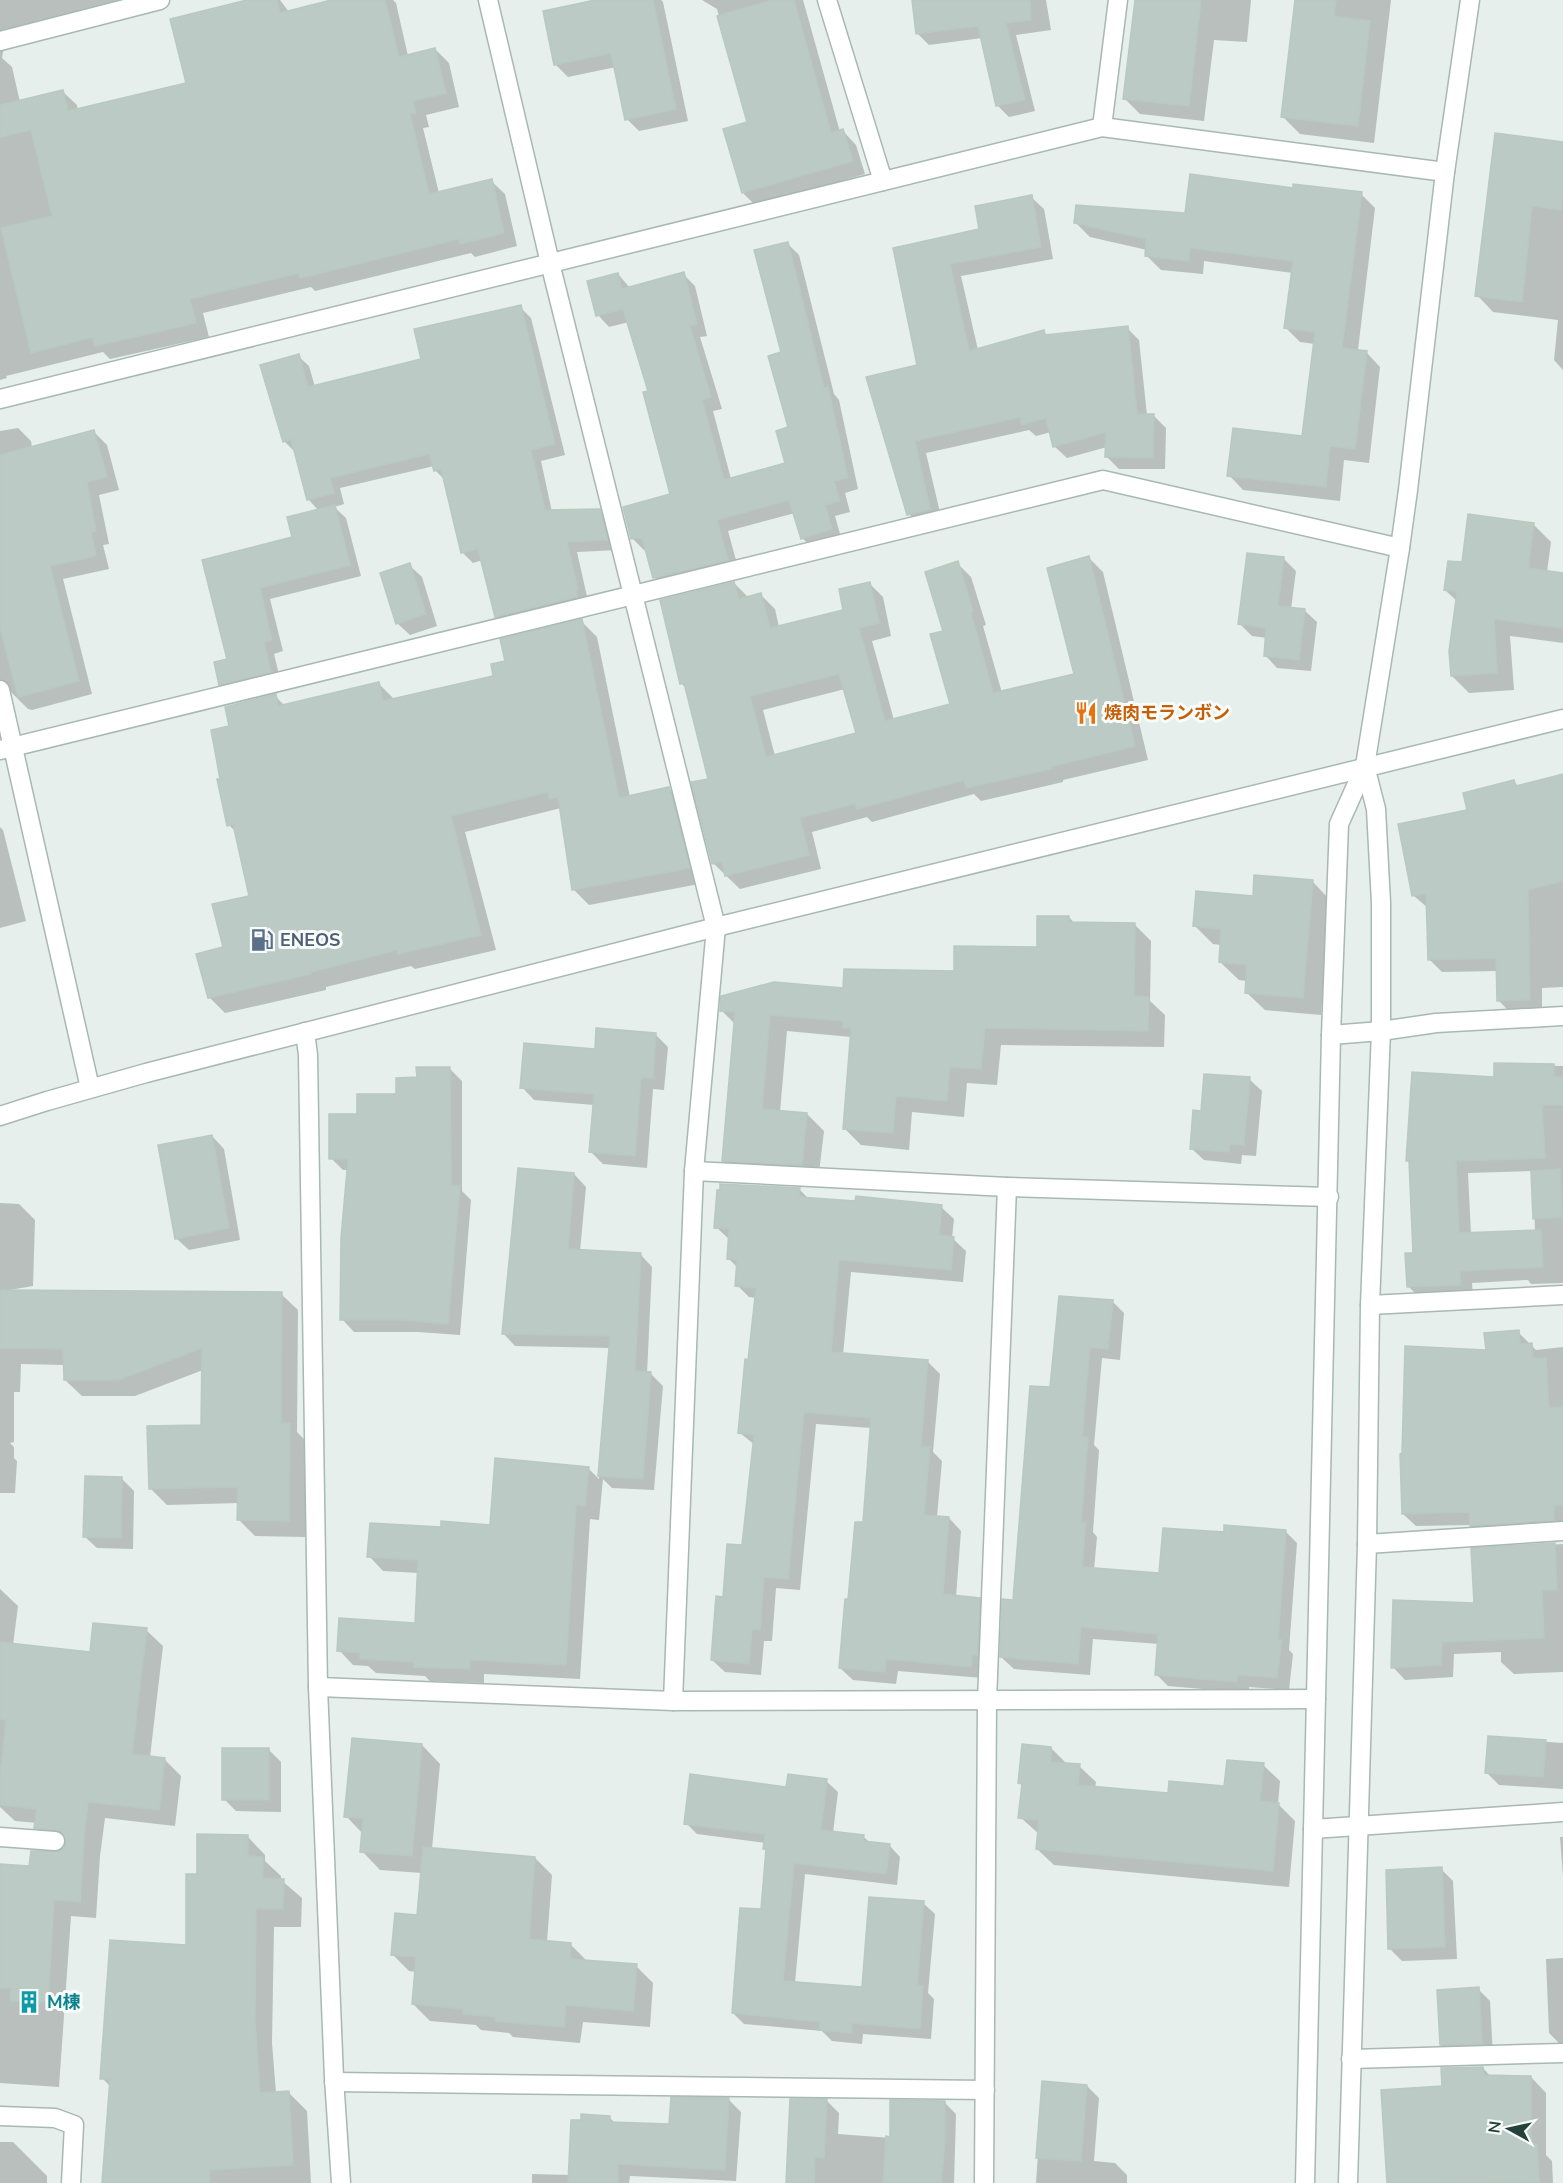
<svg xmlns="http://www.w3.org/2000/svg" width="1563" height="2183" font-family="'Nunito Sans','Noto Sans JP',sans-serif">
<style>
.shadow{fill:#0003;fill-rule:evenodd}
.building{fill:#bbcac4;stroke:#b8c9c2;stroke-width:1.5;fill-rule:evenodd}
.lines{fill:none;stroke-linecap:round;stroke-linejoin:round}
.minor-casing{stroke:#a8b8b2;stroke-width:21}
.minor{stroke:#fff;stroke-width:18}
.labels{text-anchor:middle;stroke-width:6;stroke-linejoin:round;paint-order:stroke}
.food-label{font-size:18px;font-weight:bold;fill:#c56008;stroke:#f7fbf9;text-anchor:start}
.service-label{font-size:18px;font-weight:bold;fill:#4e5e75;stroke:#f7fbf9;text-anchor:start}
.culture-label{font-size:18px;font-weight:bold;fill:#0d838f;stroke:#f7fbf9;text-anchor:start}
</style>
<rect width="100%" height="100%" fill="#e6efeb"/>
<g class="shadow">
<path d="M0,0H131L7,46L3,52L2,58L12,67L20,102L63,92L77,105L78,111L188,85L254,0H280L289,12L338,0H393L396,3L408,56L435,49L449,63L459,107L426,115L429,127L423,128L439,193L491,181L505,194L517,246L475,257L471,253L315,291L311,287L203,313L209,337L110,359L103,352L6,376L7,378L0,380Z"/>
<path d="M602,0H661L663,2L688,121L639,131L627,119L616,67L568,77L556,65L545,12Z"/>
<path d="M702,0H803L840,132L843,131L856,145L865,174L756,206L743,193L749,123L717,9Z"/>
<path d="M913,0H1046L1051,30L1016,35L1035,111L1009,117L997,105L982,38L929,45L917,33Z"/>
<path d="M1136,0H1251L1247,42L1214,40L1204,121L1140,114L1124,98Z"/>
<path d="M1296,0H1391L1374,143L1300,134L1283,117Z"/>
<path d="M1563,143V370L1554,360L1558,320L1493,312L1477,295Z"/>
<path d="M1294,190L1361,194L1375,208L1358,350L1366,352L1380,367L1369,463L1344,460L1340,501L1243,490L1229,475L1303,438L1315,344L1300,342L1285,327L1293,273L1204,261L1203,274L1161,270L1147,256V250L1090,237L1075,222L1186,215Z"/>
<path d="M1031,197L1044,209L1053,259L961,276L978,350L1044,332L1048,337L1127,328L1139,340L1147,415H1153L1166,428L1165,469H1119L1107,457V447L1067,458L1054,446L1051,432L1036,436L1029,430L926,453L942,521L921,526L909,514L919,366L894,249L981,230Z"/>
<path d="M788,244L799,255L834,394L839,400L858,489L845,493L850,512L835,516L842,541L814,549L802,538L795,513L728,531L739,571L666,589L655,578L647,550H644L632,538L672,495L650,392L629,322L609,327L598,315L618,274L630,288L683,274L695,286L707,336L700,337L722,409L713,411L731,479L787,464L789,428L782,353Z"/>
<path d="M520,307L531,318L565,455L541,461L552,512L599,510L610,521L618,550L577,552L588,601L507,627L496,617L483,560L473,563L462,552L446,481L435,470L434,466L340,488L344,504L334,507L346,518L361,576L270,599L283,651L274,654L281,683L232,695L221,684L228,660L204,561L294,538L319,511L308,499L295,452L284,441L298,356L309,366L315,387L423,360Z"/>
<path d="M18,428L31,441L32,448L94,432L107,445L119,490L99,495L109,544L103,545L109,569L63,579L92,694L32,710L28,709L11,692L2,701L0,715V431Z"/>
<path d="M1534,525L1551,542L1547,572L1563,574V643L1510,636L1514,690L1469,693L1452,676L1458,602L1445,590L1463,564Z"/>
<path d="M1089,558L1103,572L1148,760L1063,780V782L981,801L974,794L872,822L867,817L812,832L821,869L740,889L713,863L710,780L687,689L681,683L734,583L748,597L761,595L775,609L779,627L845,611L870,584L883,597L891,636L872,641L894,720L952,705L944,632L957,563L971,577L986,625L983,626L1002,693L1076,675ZM845,689L858,734L775,756L763,710Z"/>
<path d="M1284,559L1296,571L1291,609L1304,610L1317,622L1311,671L1277,668L1265,655L1267,638L1252,636L1240,624Z"/>
<path d="M409,565L422,577L437,626L410,635L397,623Z"/>
<path d="M581,621L597,637L630,797L669,789L685,805L704,883L589,905L573,889L561,808L465,832L496,950L415,969L411,966L326,987V990L225,1013L209,997L225,949L251,897L236,832L229,825L222,780L231,727L275,696L285,706L378,683L394,699L495,677L507,662Z"/>
<path d="M1563,776V987L1542,988V1012L1511,1013L1498,1000V971L1442,972L1429,959L1428,908L1414,896L1469,811L1514,782L1519,787Z"/>
<path d="M0,827L3,830L26,921L0,928Z"/>
<path d="M1312,881L1330,900L1321,1015L1265,1010L1246,992L1247,981L1239,980L1220,962L1221,945L1213,944L1195,926Z"/>
<path d="M1069,917L1075,924H1134L1151,941L1150,1001L1165,1015L1164,1047L1001,1045L997,1085L967,1083L964,1117L912,1112L909,1150L861,1145L845,1129L851,1037L787,1031L780,1112L807,1114L824,1131L818,1181L740,1177L724,1161L735,1024L721,1010L955,973L1038,949Z"/>
<path d="M656,1035L668,1047L664,1090L653,1089L647,1168L603,1164L591,1152L594,1105L534,1100L522,1087L596,1051Z"/>
<path d="M1495,1065L1563,1066V1283L1531,1284L1528,1280L1472,1283L1473,1297L1421,1299L1408,1286L1414,1254L1411,1163L1408,1160L1495,1078ZM1533,1171L1535,1232L1471,1234L1468,1173Z"/>
<path d="M450,1069L462,1081V1191L471,1200L460,1335L418,1332H354L342,1319L348,1170H343L331,1158L359,1116L398,1096L418,1079Z"/>
<path d="M1249,1079L1262,1091L1256,1156L1242,1155L1241,1164L1204,1160L1191,1148L1202,1113Z"/>
<path d="M212,1136L224,1149L240,1240L189,1250L176,1238Z"/>
<path d="M574,1174L586,1187L580,1251L640,1254L652,1267L647,1374H651L663,1386L654,1490L612,1488L603,1479L599,1520L590,1519L580,1679L484,1674V1683L430,1681L425,1676L376,1673L368,1666L353,1665L339,1650L417,1625L419,1573L383,1571L369,1556L442,1529L491,1527L588,1468L599,1479L610,1348L515,1346L503,1333Z"/>
<path d="M799,1189L809,1199L941,1207L954,1219L952,1238L966,1251L963,1282L851,1272L843,1355L928,1362L940,1374L933,1452L942,1461L937,1517L949,1518L961,1531L956,1597L979,1599L991,1611L983,1678L898,1671L896,1684L853,1680L840,1668L849,1601L864,1524L871,1428L816,1424L800,1590L776,1588L772,1641H764L761,1675L725,1672L712,1660L725,1598L744,1546L755,1445L740,1433L756,1298L749,1297L737,1285L738,1268L728,1258L730,1240L716,1227Z"/>
<path d="M0,1203L19,1204L35,1220L33,1286L10,1290L281,1294L298,1310L297,1432L306,1441L305,1537L255,1536L239,1520V1503L167,1505L150,1488L202,1426L203,1370L135,1396H82L65,1380V1365L21,1364L20,1392H14V1442L10,1443L14,1447V1458L17,1461L15,1493H0Z"/>
<path d="M1112,1301L1124,1313L1120,1360L1102,1358L1094,1445L1099,1450L1093,1532L1097,1537L1094,1570L1160,1575L1225,1534L1285,1531L1297,1543L1289,1650L1293,1654L1289,1690L1249,1687V1693L1168,1686L1156,1674L1159,1644L1093,1639L1090,1675L1014,1669L1001,1657L1014,1602L1051,1389Z"/>
<path d="M1518,1332L1536,1350L1563,1347V1533L1484,1538L1470,1525L1416,1526L1403,1514L1487,1351Z"/>
<path d="M122,1479L134,1491L133,1549L97,1548L84,1536Z"/>
<path d="M1563,1544V1672L1514,1674L1501,1662V1652L1454,1654L1453,1677L1405,1680L1393,1667L1475,1604L1472,1550Z"/>
<path d="M0,1589L18,1606L13,1645L91,1654L146,1630L163,1646L150,1757L164,1759L181,1776L175,1826L105,1818L100,1856L96,1918L71,1916L59,2087L0,2083V1866L30,1868L60,1853L65,1846L53,1844L36,1828L37,1823L15,1821L0,1807Z"/>
<path d="M1489,1738L1563,1743V1789L1499,1785L1486,1772Z"/>
<path d="M422,1745L440,1764L432,1849L535,1858L552,1875L547,1942L570,1944L588,1962L636,1966L653,1983L650,2027L583,2022L580,2043L513,2037L509,2033L481,2030L476,2025L430,2021L413,2004L416,1972L409,1971L392,1954L419,1917L422,1873L380,1870L362,1851L363,1834L346,1816Z"/>
<path d="M1051,1748L1068,1765L1079,1766L1096,1782L1095,1788L1169,1795L1226,1788L1263,1765L1280,1781L1278,1804L1295,1821L1289,1887L1054,1865L1037,1849L1039,1834L1020,1817L1023,1786L1020,1783Z"/>
<path d="M269,1750L281,1762V1812L236,1811L224,1799Z"/>
<path d="M826,1781L838,1792L833,1833L863,1836L870,1843L889,1845L900,1857L897,1885L805,1874L795,1983L863,1989L923,1903L935,1914L928,1993L934,1999L931,2039L863,2034L862,2044L832,2041L822,2031L744,2024L733,2013L762,1911L767,1851L765,1849L766,1843L697,1834L686,1823L788,1789Z"/>
<path d="M247,1836L265,1855V1861L281,1876V1880L302,1898L301,1927H274L272,2043L276,2093L288,2092L307,2111L311,2183H104L111,2087L102,2078L187,1947L198,1876Z"/>
<path d="M1560,1837H1563V1876Z"/>
<path d="M1441,1869L1453,1881L1457,1959L1402,1961L1390,1949Z"/>
<path d="M1563,1958V2047L1549,2033L1546,1959Z"/>
<path d="M1478,1989L1490,2001L1493,2056L1453,2057L1441,2045Z"/>
<path d="M1483,2068L1491,2077H1531L1546,2093V2155L1552,2161L1553,2183H1388L1383,2091L1443,2087Z"/>
<path d="M1043,2082L1087,2086L1099,2098L1094,2161L1115,2163L1127,2175V2183H1036Z"/>
<path d="M729,2100L741,2112L736,2181L630,2176L629,2183H532V2174L570,2175L609,2117L615,2123L671,2125Z"/>
<path d="M827,2101L839,2113L838,2134L891,2138L944,2102L956,2114L954,2183H787Z"/>
<path d="M0,2142H13L47,2176V2183H0Z"/>
</g>
<g class="building">
<path d="M247,0H277L280,13L331,0H385L399,57L435,48L446,93L413,101L416,113L410,114L429,194L492,179L504,233L460,244L459,239L300,278L299,273L190,299L196,323L95,346L93,337L31,353L1,228L52,216L31,130L0,137V105L63,90L68,111L186,83L170,19Z"/>
<path d="M595,0H653L676,109L625,120L611,53L554,65L543,11Z"/>
<path d="M772,0H794L831,133L843,129L853,161L742,193L723,129L747,122L717,16Z"/>
<path d="M912,0H1030L1031,20L1006,23L1025,100L996,106L978,26L916,34Z"/>
<path d="M1135,0H1201L1189,106L1123,99Z"/>
<path d="M1295,0H1336L1334,16L1370,21L1358,126L1281,117Z"/>
<path d="M1495,133L1563,142V190L1561,210L1532,206L1522,302L1475,296Z"/>
<path d="M1190,174L1293,188V184L1362,192L1342,348L1367,351L1355,449L1330,446L1326,487L1227,476L1233,428L1302,436L1315,332L1284,328L1293,261L1190,248L1189,261L1145,256L1146,239L1074,223L1076,205L1185,213Z"/>
<path d="M1032,195L1041,247L950,264L969,351L1044,330L1045,335L1128,326L1137,414H1154L1153,458L1105,457L1106,432L1053,447L1046,418L1022,425L1020,417L915,441L930,509L907,515L866,377L917,365L893,248L979,229L975,206Z"/>
<path d="M788,242L824,388L828,387L848,478L834,481L840,501L825,505L832,529L801,539L789,500L717,520L728,560L653,578L642,538L631,539L623,507L670,494L643,392L648,391L623,309L596,316L587,281L618,273L622,289L684,272L697,324L690,326L711,397L702,400L724,480L785,463L776,431L788,427L768,356L781,352L754,250Z"/>
<path d="M521,305L555,444L531,450L545,510L600,509L608,540L567,542L578,590H576L577,597L495,617L478,549L461,553L441,469L434,471L429,454L330,478L334,493L307,500L291,439L283,442L260,365L299,354L308,387L421,359L414,329Z"/>
<path d="M94,430L107,477L87,482L96,531L91,532L96,556L50,566L79,681L18,697L0,627V455Z"/>
<path d="M335,505L350,565L260,588L272,640L264,642L271,672L219,685L214,662L227,659L202,560L292,537L287,517Z"/>
<path d="M1468,514L1534,523L1528,568L1563,573V628L1494,619L1497,673L1451,676L1449,651L1457,592L1444,590L1448,561L1462,562Z"/>
<path d="M1247,553L1284,557L1278,606L1305,609L1299,660L1264,656L1266,628L1238,624Z"/>
<path d="M1089,556L1135,746L1050,767L1051,769L966,788L964,780L857,809L855,804L800,818L809,855L725,876L722,862L712,864L691,782L708,779L684,683L680,684L660,600L734,582L739,599L761,593L770,628L843,610L839,589L870,582L879,623L859,628L885,721L950,704L930,634L943,631L925,572L958,561L973,611L971,612L993,693L1074,674L1047,568ZM839,674L856,733L766,757L750,696Z"/>
<path d="M410,563L426,614L396,624L380,573Z"/>
<path d="M582,619L619,798L669,787L690,868L572,890L558,797L549,799L548,792L451,816L481,935L398,954L397,950L311,972V974L208,998L196,954L223,947L212,904L249,896L233,824L227,826L217,779H220L211,730L229,726L225,707L276,694L278,706L379,682L383,701L493,676L491,664L505,661L500,639Z"/>
<path d="M1563,774V881L1528,890L1530,1000L1497,1001L1496,958L1428,960L1426,894L1412,896L1398,824L1467,810L1463,793L1514,780L1516,786Z"/>
<path d="M1254,875L1313,880L1303,998L1245,993L1247,965L1219,962L1221,929L1193,926L1196,891L1253,896Z"/>
<path d="M1037,916H1069V922L1135,923L1134,996L1149,997L1148,1031L985,1028L981,1069L950,1067L947,1101L896,1096L893,1133L843,1129L851,1028H843V1021L770,1015L762,1109L807,1113L802,1165L722,1161L735,1012L720,1011L721,996L774,982L843,988L844,969L954,971V946L1037,947Z"/>
<path d="M596,1028L656,1033L653,1078H641L635,1156L589,1152L594,1094L520,1088L524,1043L595,1049Z"/>
<path d="M1494,1063L1554,1064V1077H1563V1105H1542L1545,1158L1456,1161L1459,1233L1541,1230L1543,1267L1460,1271L1461,1285L1407,1287L1405,1253H1413L1409,1161H1406L1412,1072L1494,1077Z"/>
<path d="M416,1067H450L451,1185L460,1186L448,1324L405,1320H340L341,1238L348,1159H329V1114H357V1094H396V1078L417,1077Z"/>
<path d="M1204,1074L1250,1077L1244,1145L1230,1144L1229,1152L1190,1149L1193,1110L1201,1111Z"/>
<path d="M212,1135L229,1228L175,1239L158,1145Z"/>
<path d="M518,1168L574,1173L568,1249L641,1253L635,1371L651,1372L643,1479L598,1476L610,1336L502,1334Z"/>
<path d="M1560,1169L1562,1217L1533,1219L1531,1171Z"/>
<path d="M720,1184L800,1188L799,1197L855,1201L856,1196L942,1205L939,1235L954,1237L951,1270L839,1260L831,1352L928,1360L921,1446L930,1447L924,1515L949,1517L943,1594L980,1598L978,1655H972L971,1667L886,1659L885,1672L839,1668L845,1599H848L855,1522H863L871,1418L804,1412L788,1579L764,1577L760,1630L752,1629L749,1664L711,1660L716,1596L723,1597L727,1544L742,1545L754,1435L738,1433L745,1359L748,1360L756,1288L735,1286L737,1260L727,1259L729,1229L714,1228L717,1190H720Z"/>
<path d="M0,1290L282,1292L281,1423H290L289,1521L237,1520L238,1487L149,1489L147,1426L201,1425L202,1348L118,1380H64L63,1349L0,1348Z"/>
<path d="M1059,1296L1113,1300L1108,1349L1090,1347L1082,1437H1088L1081,1523H1086L1082,1567L1159,1573L1163,1528L1224,1532V1525L1286,1530L1278,1640H1282L1277,1678L1238,1675L1237,1682L1155,1675L1158,1634L1081,1627L1078,1664L1000,1657L1002,1599L1013,1600L1030,1386L1050,1387Z"/>
<path d="M1519,1330L1520,1344L1532,1343L1533,1358H1546L1549,1408L1563,1407V1505L1554,1506V1520L1470,1526L1469,1512L1402,1514L1400,1454L1402,1453L1405,1346L1486,1350L1484,1333Z"/>
<path d="M495,1458L589,1467L585,1506L576,1505L566,1665L470,1660V1669L414,1667V1662L360,1659V1653L337,1651L339,1618L415,1623L418,1560L367,1557L370,1523L441,1527V1521L490,1525Z"/>
<path d="M85,1476L122,1477L121,1538L83,1537Z"/>
<path d="M1555,1543L1557,1590H1542L1544,1638L1442,1642L1441,1665L1391,1668L1393,1600L1474,1603L1471,1548Z"/>
<path d="M93,1623L147,1628L132,1754L165,1758L159,1810L88,1802L84,1839L80,1902L54,1900L48,2002L10,2001L11,1988H0V1864L29,1866L31,1851H59L64,1848L66,1841L61,1831L34,1828L37,1809L0,1805V1778L6,1720L0,1719V1642L90,1652Z"/>
<path d="M1488,1736L1546,1740L1543,1777L1485,1773Z"/>
<path d="M352,1738L422,1744L412,1856L360,1852L363,1818L344,1817Z"/>
<path d="M1022,1744L1051,1747V1762L1080,1764L1078,1785L1168,1793L1169,1781L1224,1786L1227,1760L1264,1763L1260,1801L1279,1803L1273,1871L1036,1849L1039,1820L1018,1818L1022,1784L1018,1783Z"/>
<rect x="222" y="1748" width="47" height="52"/>
<path d="M690,1774L786,1787L788,1774L827,1779L821,1830L864,1835L863,1841L890,1844L886,1874L794,1863L783,1981L862,1987L869,1897L924,1901L917,1985L923,1986L920,2029L852,2023V2033L819,2030L820,2022L732,2013L740,1908L761,1909L766,1849H763L765,1834L684,1824Z"/>
<path d="M197,1834L248,1835V1856L263,1857V1878L284,1879L283,1909H256L255,2023L260,2093L289,2091L293,2165L209,2170L210,2183H102L110,2079H100L110,1940L186,1945V1874H197Z"/>
<path d="M423,1847L535,1857L529,1939L571,1943L570,1959L637,1964L633,2011L566,2005L564,2027L495,2021V2017L463,2014V2009L412,2004L416,1957L391,1955L395,1913L417,1915Z"/>
<path d="M1442,1867L1445,1947L1388,1949L1386,1870Z"/>
<path d="M1479,1987L1482,2044L1440,2045L1437,1990Z"/>
<path d="M1483,2067L1484,2075L1531,2076V2144H1537L1539,2182L1387,2183L1381,2090L1442,2086L1441,2068Z"/>
<path d="M1042,2081L1087,2085L1081,2161L1036,2158Z"/>
<path d="M671,2097L729,2098L725,2170L618,2164V2183H568L571,2120H581V2114L610,2116V2122L669,2124Z"/>
<path d="M790,2099H827L824,2158L815,2157L814,2183H786Z"/>
<path d="M890,2100L945,2101V2141L941,2183H883L886,2136L890,2137Z"/>
</g>
<g class="lines">
<g class="minor-casing">
<g id="minor">
<path d="M488,0L550,263L716,927L694,1171L673,1701"/>
<path d="M827,0L883,181"/>
<path d="M0,41L160,0"/>
<path d="M1102,127L1118,0"/>
<path d="M0,399L1102,127L1445,172"/>
<path d="M0,690L90,1088"/>
<path d="M0,750L1103,480L1400,548"/>
<path d="M305,1032L308,1055L318,1687L334,2078L341,2183"/>
<path d="M1331,1035L1381,1031L1436,1023L1563,1016"/>
<path d="M0,1116L47,1101L146,1073L716,927L1563,719"/>
<path d="M694,1171L1007,1187L1329,1197"/>
<path d="M1370,1305L1563,1295"/>
<path d="M1367,1544L1563,1531"/>
<path d="M318,1687L673,1701L1316,1699"/>
<path d="M1313,1829L1563,1812"/>
<path d="M0,1837L55,1841"/>
<path d="M1351,2059L1563,2053"/>
<path d="M334,2082L985,2090"/>
<path d="M0,2116L55,2118L74,2125L71,2183"/>
<path d="M984,2183L987,1701L1007,1187"/>
<path d="M1305,2183L1331,1035L1339,824L1365,766L1400,548L1408,490L1445,172L1470,0"/>
<path d="M1348,2183L1367,1544L1370,1305L1381,1031V903L1376,809L1365,766"/>
</g>
</g>
<use href="#minor" class="minor"/>
</g>
<defs>
<g id="restaurant-bare" transform="scale(1.8)"><path d="M-5-6h1v4h1v-4h1v4h1v-4h1v5L-1.5 .5V6h-2V.5L-5-1ZM5-6V6H3V1.5H1.5Q1.5-4 5-6Z" fill="#e8710a" stroke="#f7fbf9" stroke-width="2.5" paint-order="stroke"/></g>
<g id="fuel-bare" transform="scale(1.8)"><path d="M-5.5-6h7V0h2V4h1.3V-2.5L3-4.5l.8-.8L6-3V5H2.5V1h-1V6h-7ZM-4.2-4.7v3.2H.2V-4.7Z" fill="#5c6f8a" stroke="#f7fbf9" stroke-width="2.5" paint-order="stroke"/></g>
<g id="building-bare" transform="scale(1.8)"><path d="M-4-6H4V6H1V3H-1V6H-4ZM-2.5-4.3h1.7v1.8h-1.7ZM.8-4.3h1.7v1.8H.8ZM-2.5-1h1.7V.8h-1.7ZM.8-1h1.7V.8H.8Z" fill="#0f9aa8" stroke="#f7fbf9" stroke-width="2.5" paint-order="stroke"/></g>
</defs>
<g fill-rule="evenodd">
<use href="#restaurant-bare" x="1086" y="713"/>
<use href="#fuel-bare" x="262" y="940"/>
<use href="#building-bare" x="29" y="2002"/>
</g>
<g class="labels">
<g class="food-label">
<text x="1104" y="719">焼肉モランボン</text>
</g>
<g class="service-label">
<text x="280" y="946">ENEOS</text>
</g>
<g class="culture-label">
<text x="47" y="2008">M棟</text>
</g>
</g>
<g transform="translate(1509 2129) rotate(278)" stroke="#f7fbf9" stroke-width="4.5" paint-order="stroke">
<path d="M0-4.5L10 22L0 15L-10 22Z" fill="#24423a"/>
<text y="-9" font-size="16" font-weight="bold" text-anchor="middle" fill="#24423a">N</text>
</g>
</svg>
